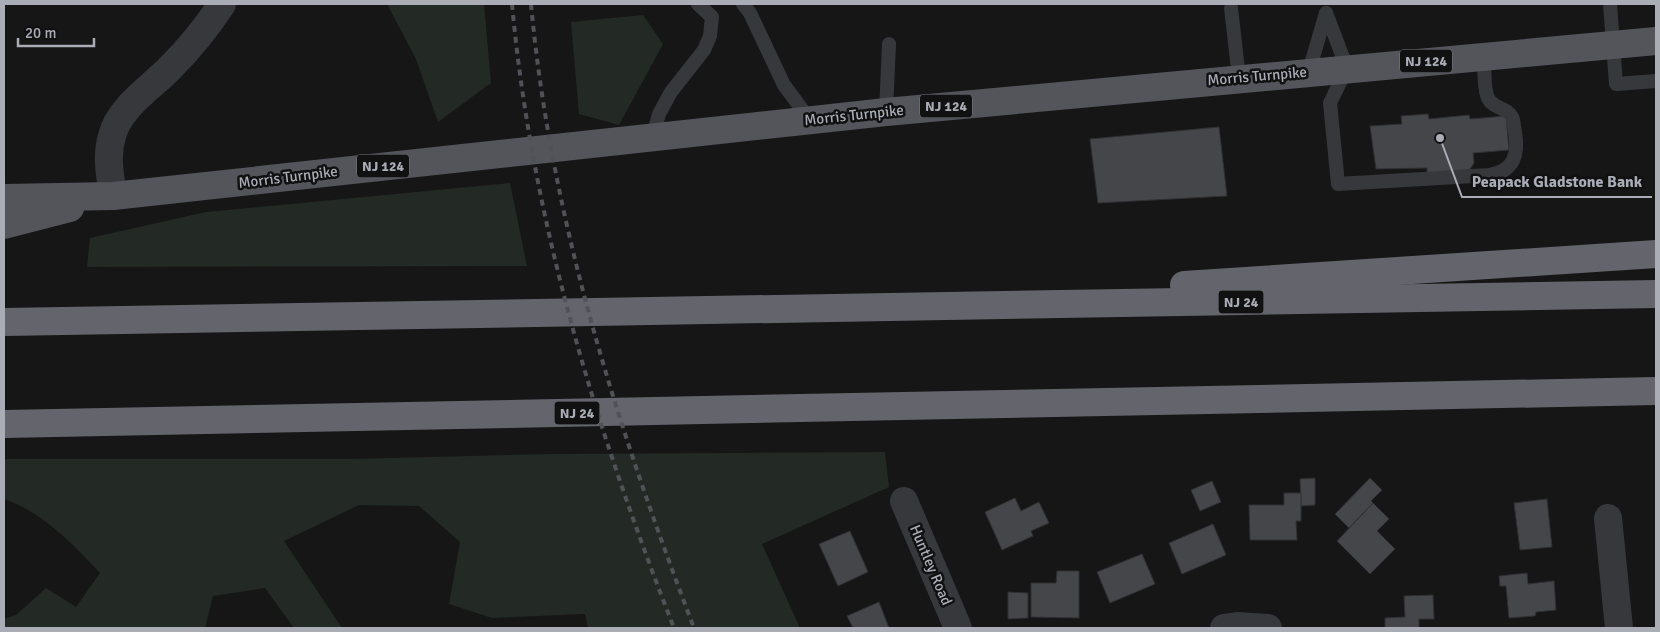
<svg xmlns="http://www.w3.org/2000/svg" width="1660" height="632" font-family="Signika,sans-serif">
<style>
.green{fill:#232924}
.building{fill:#45464a;stroke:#303033}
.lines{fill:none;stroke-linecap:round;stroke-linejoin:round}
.service{stroke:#37383c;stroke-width:14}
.minor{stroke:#37383c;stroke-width:28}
.primary{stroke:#54555b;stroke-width:28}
.motorway{stroke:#64656c;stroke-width:28}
.rail{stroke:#515257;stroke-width:4;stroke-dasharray:6 5;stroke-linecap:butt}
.labels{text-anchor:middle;stroke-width:5;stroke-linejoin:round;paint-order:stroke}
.shield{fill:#111112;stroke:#7c7e85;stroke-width:1}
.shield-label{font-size:14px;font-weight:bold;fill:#aaacb6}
.street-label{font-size:15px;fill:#aaacb6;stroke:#111112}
.leader{fill:none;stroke:#aaacb6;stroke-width:2}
.callout-dot{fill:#aaacb6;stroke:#111112;stroke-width:2}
.callout-label{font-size:16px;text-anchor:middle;font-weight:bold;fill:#aaacb6;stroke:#111112;stroke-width:5;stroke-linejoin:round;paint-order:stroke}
</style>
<rect width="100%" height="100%" fill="#161617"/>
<g class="green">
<path d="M387,4H484L491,83L438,122L416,59Z"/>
<path d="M643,15L663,44L619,125L579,114L571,22Z"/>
<path d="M510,183L527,266L87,267L90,238L206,212Z"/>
<path d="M885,452L889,487L762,544L800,628H588L585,614L492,618L449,604L460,542L419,506L359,505L284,541L342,628H294L265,588L213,596L205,628H4V619L16,615L46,588L76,607L100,573C74,545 41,511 4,499V459H348L554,454Z"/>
</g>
<g class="building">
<path d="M1428,114L1429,119L1469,115L1470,119L1506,116L1509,150L1473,153L1474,163L1470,169L1465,171L1427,173V168L1376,169L1370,126L1402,124L1401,116Z"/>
<path d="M1219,127L1227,196L1098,203L1090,139Z"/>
<path d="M1315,478V505L1301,506L1300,479Z"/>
<path d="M1370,478L1382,490L1371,501L1373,503L1349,528L1335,514Z"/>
<path d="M1212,481L1221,502L1200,511L1191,490Z"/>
<path d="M1284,493H1301V521H1296L1297,540H1250L1249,505H1284Z"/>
<path d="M1015,498L1021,511L1039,502L1049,523L1031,531L1033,536L1002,550L985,512Z"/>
<path d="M1547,499L1552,547L1520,550L1514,503Z"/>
<path d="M1373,503L1389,519L1377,531L1395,549L1370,574L1337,541Z"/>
<path d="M1213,524L1226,555L1182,574L1169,543Z"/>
<path d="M850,531L868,572L838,586L819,544Z"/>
<path d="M1142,554L1155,584L1110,603L1097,572Z"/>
<path d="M1057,571H1079V618L1031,617V583H1056Z"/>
<path d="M1527,573L1528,584L1554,581L1556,610L1536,612L1535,616L1509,618L1506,586H1500L1499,576Z"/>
<path d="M1008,592L1028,593V618L1008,619Z"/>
<path d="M1433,595L1434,619H1419V628H1385V618L1405,617L1404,596Z"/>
<path d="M879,602L889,628H853L847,616Z"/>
</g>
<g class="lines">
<g class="service">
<path d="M743,4L750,13L784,85L810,120"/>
<path d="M1610,4L1616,84L1656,81"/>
<path d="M1231,8L1239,78"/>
<path d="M1326,13L1347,68L1330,103L1338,184L1490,175C1514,171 1519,154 1515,132C1514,128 1514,121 1512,117C1507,107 1493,109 1488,98C1483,87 1485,68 1484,55"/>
<path d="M1309,71L1326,13"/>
<path d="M886,112L889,44"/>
<path d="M653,136L659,114L671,92L704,50L710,36L712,17L698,4"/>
</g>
<g class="minor">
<path d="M113,196C110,175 106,156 112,136C119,108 149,89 169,69C189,49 207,27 222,4"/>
<path d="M904,501L958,628"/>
<path d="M1608,518L1619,628"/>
<path d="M1224,628L1237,626L1268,628"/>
</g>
<g class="primary">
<path d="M4,198L113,196L886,112L1656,41"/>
<path d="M4,225L70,208"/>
</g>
<g class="motorway">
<path d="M1184,285L1656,254"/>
<path d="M4,322L1656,294"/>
<path d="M4,424L1656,391"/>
</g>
<g class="rail">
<path d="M512,4C532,221 595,426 674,628"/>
<path d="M531,4C551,220 617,426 694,628"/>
</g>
</g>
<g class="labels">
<g class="shield">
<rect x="1400" y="49.5" width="52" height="23" rx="4"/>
<rect x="920" y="94.5" width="52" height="23" rx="4"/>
<rect x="357" y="154.5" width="52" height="23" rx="4"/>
<rect x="1218.5" y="290.5" width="45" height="23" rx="4"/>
<rect x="554.5" y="401.5" width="45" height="23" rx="4"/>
</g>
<g class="shield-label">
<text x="1426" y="66">NJ 124</text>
<text x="946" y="111">NJ 124</text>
<text x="383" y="171">NJ 124</text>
<text x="1241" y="307">NJ 24</text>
<text x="577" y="418">NJ 24</text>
</g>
<g class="street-label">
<text transform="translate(1257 76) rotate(-5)" y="5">Morris Turnpike</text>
<text transform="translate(854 115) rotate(-6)" y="5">Morris Turnpike</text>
<text transform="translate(288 177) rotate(-7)" y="5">Morris Turnpike</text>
<text transform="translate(931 565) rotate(67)" y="5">Huntley Road</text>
</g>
</g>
<path class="leader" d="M1440 138L1462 197H1652"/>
<circle class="callout-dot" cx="1440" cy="138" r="5"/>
<g class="callout-label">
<text x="1557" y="187">Peapack Gladstone Bank</text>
</g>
<rect width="1660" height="632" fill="none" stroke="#aaacb6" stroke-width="10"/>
<path d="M18 38v8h76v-8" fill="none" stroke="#aaacb6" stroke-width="2.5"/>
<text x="25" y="38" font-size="15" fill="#aaacb6" stroke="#111112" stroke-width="4" paint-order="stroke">20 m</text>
</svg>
